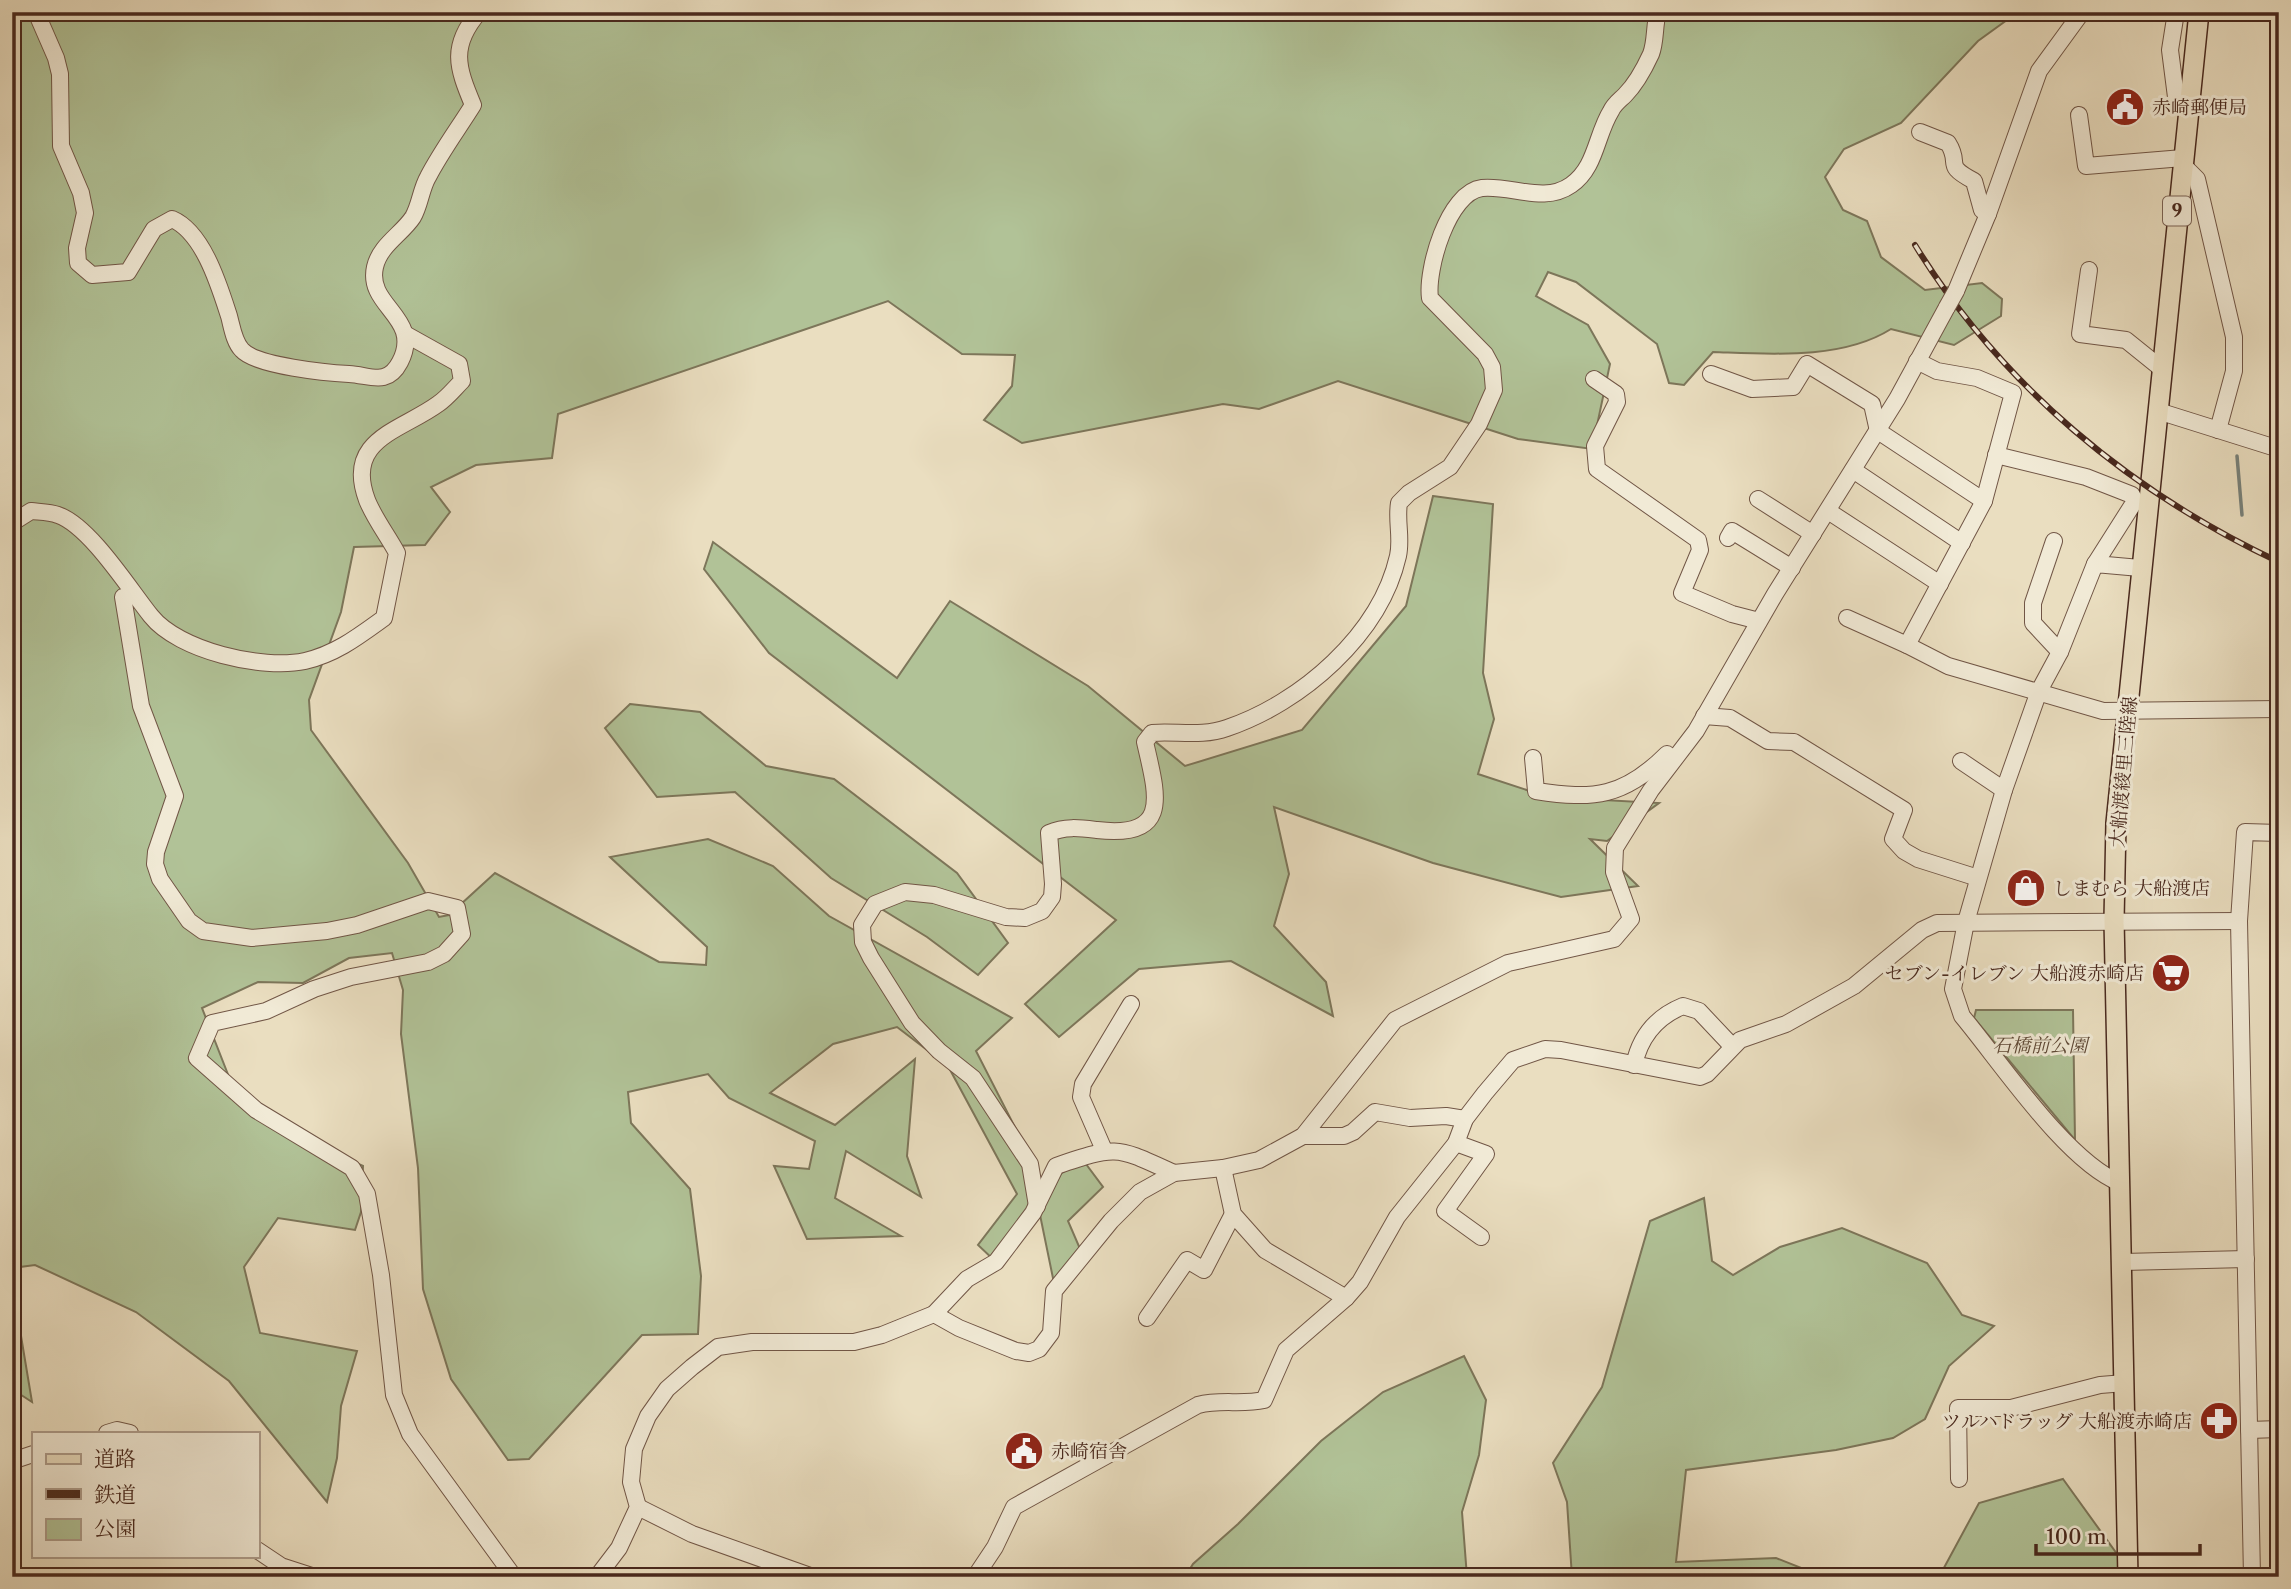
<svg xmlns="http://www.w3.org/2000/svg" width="2291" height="1589" font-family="'Libre Caslon Text','Noto Serif JP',serif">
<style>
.green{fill:#b1c297;stroke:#7d765a;stroke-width:2}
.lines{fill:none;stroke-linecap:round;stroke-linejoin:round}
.stream{stroke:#78817a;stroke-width:3.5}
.minor-casing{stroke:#715646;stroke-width:18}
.major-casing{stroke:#49291e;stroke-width:22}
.minor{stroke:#f1ead6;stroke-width:16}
.major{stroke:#eadec0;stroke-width:19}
.rail-casing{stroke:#49291e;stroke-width:6}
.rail{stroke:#f1ead6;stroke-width:3.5;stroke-dasharray:10;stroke-linecap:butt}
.minor-bridge-casing{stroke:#715646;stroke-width:18;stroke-linecap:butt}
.minor-bridge{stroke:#f1ead6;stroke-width:16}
.labels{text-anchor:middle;stroke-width:6;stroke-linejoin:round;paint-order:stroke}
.shield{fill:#f1ead6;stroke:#7b6355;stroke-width:2}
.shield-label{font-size:18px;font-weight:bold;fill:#49291e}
.poi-label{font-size:19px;fill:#49291e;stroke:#f1ead6;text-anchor:start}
.street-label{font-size:19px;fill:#49291e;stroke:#f1ead6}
.park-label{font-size:19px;font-style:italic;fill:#5e4836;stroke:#f1ead6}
</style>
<rect width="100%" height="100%" fill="#eadec0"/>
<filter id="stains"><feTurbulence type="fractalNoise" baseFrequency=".00286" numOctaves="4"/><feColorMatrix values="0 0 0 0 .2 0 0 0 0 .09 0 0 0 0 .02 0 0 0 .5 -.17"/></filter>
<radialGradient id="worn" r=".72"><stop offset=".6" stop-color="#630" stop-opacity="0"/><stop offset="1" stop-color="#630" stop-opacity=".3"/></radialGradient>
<g class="green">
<path d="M12,12H2018L1978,41L1901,123L1844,149L1825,177L1843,210L1867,221L1881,257L1925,290L1982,283L2002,299L2001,316L1954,345L1891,329C1842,360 1770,354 1713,352L1684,385L1669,383L1657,344L1576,282L1548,272L1536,296L1588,325L1610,364L1592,449L1518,439L1338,381L1259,409L1223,404L1022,443L984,420L1012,386L1015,355L962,354L888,301L558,414L552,458L476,465L431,487L450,512L425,545L354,547L341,612L309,700L311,730L408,863L439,917L449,915L495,873L659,962L706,965L707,947L610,857L708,839L773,866L829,916L1012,1018L976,1051L1044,1184L1083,1160L1103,1187L1068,1221L1081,1251L1054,1283L1039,1210L996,1262L978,1245L1017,1194L948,1066L897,1027L833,1044L770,1093L835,1125L915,1059L907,1156L921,1197L846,1151L835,1198L901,1236L807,1239L774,1166L809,1169L815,1141L729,1098L708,1074L628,1092L631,1123L690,1189L701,1276L698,1334L642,1335L529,1459L508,1460L451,1379L423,1289L418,1168L401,1034L403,990L392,953L349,958L303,983L258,982L202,1008L229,1077L291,1134L363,1166L361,1212L355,1230L278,1218L244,1267L260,1333L357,1351L341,1406L337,1458L327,1502L229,1381L136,1312L35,1265L12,1268Z"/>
<path d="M1433,496L1493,504L1483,673L1494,719L1478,774L1548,797L1659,803L1607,841L1590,839L1638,886L1561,897L1433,863L1274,807L1289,874L1274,926L1326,982L1333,1016L1231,961L1139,969L1059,1037L1025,1004L1116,920L769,653L704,569L713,542L897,678L950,601L1088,686L1185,766L1302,730L1406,606Z"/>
<path d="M630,704L700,712L766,766L834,779L957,873L1008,943L978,975L927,937L831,878L735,792L657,797L605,728Z"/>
<path d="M1976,1010H2073L2075,1140L1974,1018Z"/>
<path d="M1704,1198L1712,1261L1733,1275L1780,1247L1842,1228L1927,1263L1962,1315L1994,1326L1949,1366L1925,1419L1893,1438L1836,1450L1686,1470L1676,1562L1776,1558L1824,1577H1572L1567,1502L1553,1463L1602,1387L1650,1221Z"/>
<path d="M12,1302L16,1306L32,1402L12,1389Z"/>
<path d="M1464,1356L1486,1400L1479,1455L1462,1512L1467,1577H1185L1193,1564L1238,1524L1321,1441L1383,1392Z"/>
<path d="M2063,1479L2130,1572L2126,1577H1939L1979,1503Z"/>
</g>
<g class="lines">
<path class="stream" d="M2237,456L2242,515"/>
<g class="minor-casing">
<g id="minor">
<path d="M36,12L56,58L60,74L61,146L81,193L85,213L77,248L78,263L92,275L128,272L154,229L172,219C203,232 219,285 229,316C232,327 234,342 242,350C256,366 328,373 349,374C370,375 387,387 400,362C423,317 366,307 375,267C380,245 402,234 413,217C420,205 421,189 428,177C441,152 458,129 473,105C457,67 450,46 479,12"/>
<path d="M2176,12L2170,50L2176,97L2189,110"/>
<path d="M2079,115L2086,166L2183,158"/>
<path d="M1920,132L1948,143C1962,165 1942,164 1974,181L1982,210L1988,214"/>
<path d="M2183,165L2197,179L2234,337V371L2218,430"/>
<path d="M2089,270L2080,334L2126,340L2162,369"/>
<path d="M1956,291L1988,214L2039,71L2082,12"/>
<path d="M1917,361L1937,371L1977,378L2013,393L1984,501L1907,645L1948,666L2103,711L2279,709"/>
<path d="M1711,374L1752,389L1793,387L1807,364L1872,404L1878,431L1984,501"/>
<path d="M1594,379L1616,394L1617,402L1595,446L1597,469L1698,540L1700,550L1682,593L1732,614L1759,621"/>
<path d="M2158,411L2279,449"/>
<path d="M1996,455L2086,477L2132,495L2135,501L2095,564"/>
<path d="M1853,470L1962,543"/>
<path d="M1758,499L1813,534"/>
<path d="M1828,511L1940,584"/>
<path d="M12,523L31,511C40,512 50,512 58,515C90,526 130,590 151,616C179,651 262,670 305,661C336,654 359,636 384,618L397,553C388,536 374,518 367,500C344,439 401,431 438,404C447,398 454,389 462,381L459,364L407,335"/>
<path d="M1728,538L1732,531L1792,568"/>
<path d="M2054,541L2033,603V623L2060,652"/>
<path d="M123,597L141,706L175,796L156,852L155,864L160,879L189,921L203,931L252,938L327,931L357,925L428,901L457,908L462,934L444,954L428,962L351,977L314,989L266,1011L212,1023L197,1058L256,1110L352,1168L367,1194L381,1275L394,1395L410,1434L514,1577"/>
<path d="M1847,618L1907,645"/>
<path d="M1704,716L1730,718L1768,741L1794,742L1904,810L1893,839L1904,851L1918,859L1978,878"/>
<path d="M1533,758L1536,791C1594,800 1624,797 1667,754"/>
<path d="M1961,761L2004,790"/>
<path d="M1634,1065C1640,1037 1656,1017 1683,1006L1699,1011L1732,1046"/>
<path d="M1303,1136H1344L1353,1132L1375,1112L1410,1118L1446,1116L1465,1119"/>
<path d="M1456,1143L1486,1154L1445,1211L1481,1237"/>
<path d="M1104,1150L1081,1097L1083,1084L1131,1004"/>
<path d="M1223,1168L1233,1214L1265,1250L1346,1298"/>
<path d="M2120,1183C2066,1161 2002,1064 1962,1016L1953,989L1966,922L2004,790L2039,691L2060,652L2095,564L2140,568"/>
<path d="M1037,1206L1030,1164L973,1078L939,1051L912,1023L871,958L863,942L862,925L875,904L905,892L934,895L1006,917L1025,918L1042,911L1052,897L1053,884L1049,833C1065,826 1080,828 1097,830C1172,839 1157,795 1145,742L1152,733C1177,731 1202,737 1227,728C1301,703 1380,635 1398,556C1402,538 1396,521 1399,503L1409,493L1450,467L1479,424L1494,390L1492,367L1485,354L1430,298C1426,270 1448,192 1482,188C1512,185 1544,204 1571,185C1596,168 1596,135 1611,111C1614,104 1620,100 1625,95C1635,85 1645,67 1651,54C1656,41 1654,26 1658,12"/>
<path d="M2123,1262L2246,1259"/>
<path d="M934,1314L959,1328L1016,1351L1029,1353L1039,1349L1051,1333L1054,1291L1111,1221L1140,1192L1174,1173L1223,1168L1259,1160L1303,1136L1395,1020L1508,963L1614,939L1631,919L1614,872L1615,848L1651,790L1696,731L1775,594L1897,399L1947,307"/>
<path d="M1147,1318L1187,1260L1204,1270L1233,1214"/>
<path d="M2249,1430L2279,1429"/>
<path d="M107,1433L117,1430L130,1433"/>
<path d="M12,1461L33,1454"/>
<path d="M1959,1479L1958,1408H2011L2100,1385L2125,1383"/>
<path d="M638,1507L692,1534L813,1577"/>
<path d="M257,1550L281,1566L315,1577"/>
<path d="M597,1577L619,1548L638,1507L631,1482L634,1449L648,1416L667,1389L692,1367L718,1347L752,1342H854L882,1335L934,1314L967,1279L996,1262L1033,1213L1056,1166C1118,1145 1115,1146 1174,1173"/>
<path d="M975,1577L995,1547L1014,1507L1198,1405C1220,1399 1242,1405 1264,1400L1286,1350L1346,1298L1360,1282L1397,1217L1456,1143L1465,1119L1485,1093L1513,1060L1545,1049L1561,1050L1700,1077L1707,1074L1740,1040L1786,1024L1854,986L1922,930L1937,923L2239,921"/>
<path d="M2252,1577L2239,921L2245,832L2279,833"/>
</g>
</g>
<g class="major-casing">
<path id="major" d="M2128,1577L2114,920L2116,823L2199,12"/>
</g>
<use href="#minor" class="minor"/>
<use href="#major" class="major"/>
<g class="rail-casing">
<path id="rail" d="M1915,245C2002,386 2130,492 2279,562"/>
</g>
<use href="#rail" class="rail"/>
<g class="minor-bridge-casing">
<path id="minor-bridge" d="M1947,307L1956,291"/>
</g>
<use href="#minor-bridge" class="minor-bridge"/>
</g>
<defs>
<g id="civic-disc" transform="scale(2.0125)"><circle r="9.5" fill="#8f2418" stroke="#f1ead6"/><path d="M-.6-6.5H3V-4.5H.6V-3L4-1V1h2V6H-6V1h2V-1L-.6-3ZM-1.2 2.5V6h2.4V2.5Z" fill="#fff"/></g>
<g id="shop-disc" transform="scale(2.0125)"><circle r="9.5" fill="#8f2418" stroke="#f1ead6"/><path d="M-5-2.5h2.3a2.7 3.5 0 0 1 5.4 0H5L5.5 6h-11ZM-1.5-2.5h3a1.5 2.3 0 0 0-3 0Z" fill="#fff"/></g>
<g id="supermarket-disc" transform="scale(2.0125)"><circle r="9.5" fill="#8f2418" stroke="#f1ead6"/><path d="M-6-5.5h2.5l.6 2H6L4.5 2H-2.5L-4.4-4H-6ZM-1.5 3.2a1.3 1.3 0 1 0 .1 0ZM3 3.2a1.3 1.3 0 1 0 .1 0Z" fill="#fff"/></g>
<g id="pharmacy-disc" transform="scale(2.0125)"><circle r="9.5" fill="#8f2418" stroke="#f1ead6"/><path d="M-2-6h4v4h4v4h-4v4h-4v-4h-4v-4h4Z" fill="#fff"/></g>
</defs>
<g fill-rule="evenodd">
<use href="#civic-disc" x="2125" y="107"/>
<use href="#shop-disc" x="2026" y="888"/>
<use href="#supermarket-disc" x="2171" y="973"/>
<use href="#pharmacy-disc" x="2219" y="1421"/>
<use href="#civic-disc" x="1024" y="1451"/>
</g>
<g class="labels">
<rect class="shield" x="2163" y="196.5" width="28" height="29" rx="5"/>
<g class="shield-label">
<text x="2177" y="217">9</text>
</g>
<g class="poi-label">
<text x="2152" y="114">赤崎郵便局</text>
<text x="2053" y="895">しまむら 大船渡店</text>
<text x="2144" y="980" text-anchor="end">セブン-イレブン 大船渡赤崎店</text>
<text x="2192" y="1428" text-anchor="end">ツルハドラッグ 大船渡赤崎店</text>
<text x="1051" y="1458">赤崎宿舎</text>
</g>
<g class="street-label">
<text transform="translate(2123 772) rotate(-85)" y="7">大船渡綾里三陸線</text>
</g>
<g class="park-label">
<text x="2040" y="1052">石橋前公園</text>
</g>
</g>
<rect width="2291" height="1589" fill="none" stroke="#eadec0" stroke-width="42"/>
<rect x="14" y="14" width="2263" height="1561" fill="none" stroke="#49291e" stroke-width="3.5"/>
<rect x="21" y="21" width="2249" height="1547" fill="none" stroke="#49291e" stroke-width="2"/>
<rect x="32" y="1432" width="228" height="126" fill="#f1ead6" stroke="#ae9d8c" stroke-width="2"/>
<rect x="46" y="1454" width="35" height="10" fill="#eadec0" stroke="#ae9d8c" stroke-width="2"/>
<text x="94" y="1466" font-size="21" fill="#49291e">道路</text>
<rect x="46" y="1489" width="35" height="10" fill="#49291e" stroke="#ae9d8c" stroke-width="2"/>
<text x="94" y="1502" font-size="21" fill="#49291e">鉄道</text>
<rect x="46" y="1519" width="35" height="21" fill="#b1c297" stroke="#ae9d8c" stroke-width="2"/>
<text x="94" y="1536" font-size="21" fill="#49291e">公園</text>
<path d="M2036 1544v10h164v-10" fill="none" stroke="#49291e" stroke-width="3.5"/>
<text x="2046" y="1544" font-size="21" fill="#49291e" stroke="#f1ead6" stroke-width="5" paint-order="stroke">100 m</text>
<rect width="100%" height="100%" filter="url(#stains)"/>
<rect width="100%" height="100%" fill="url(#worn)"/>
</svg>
